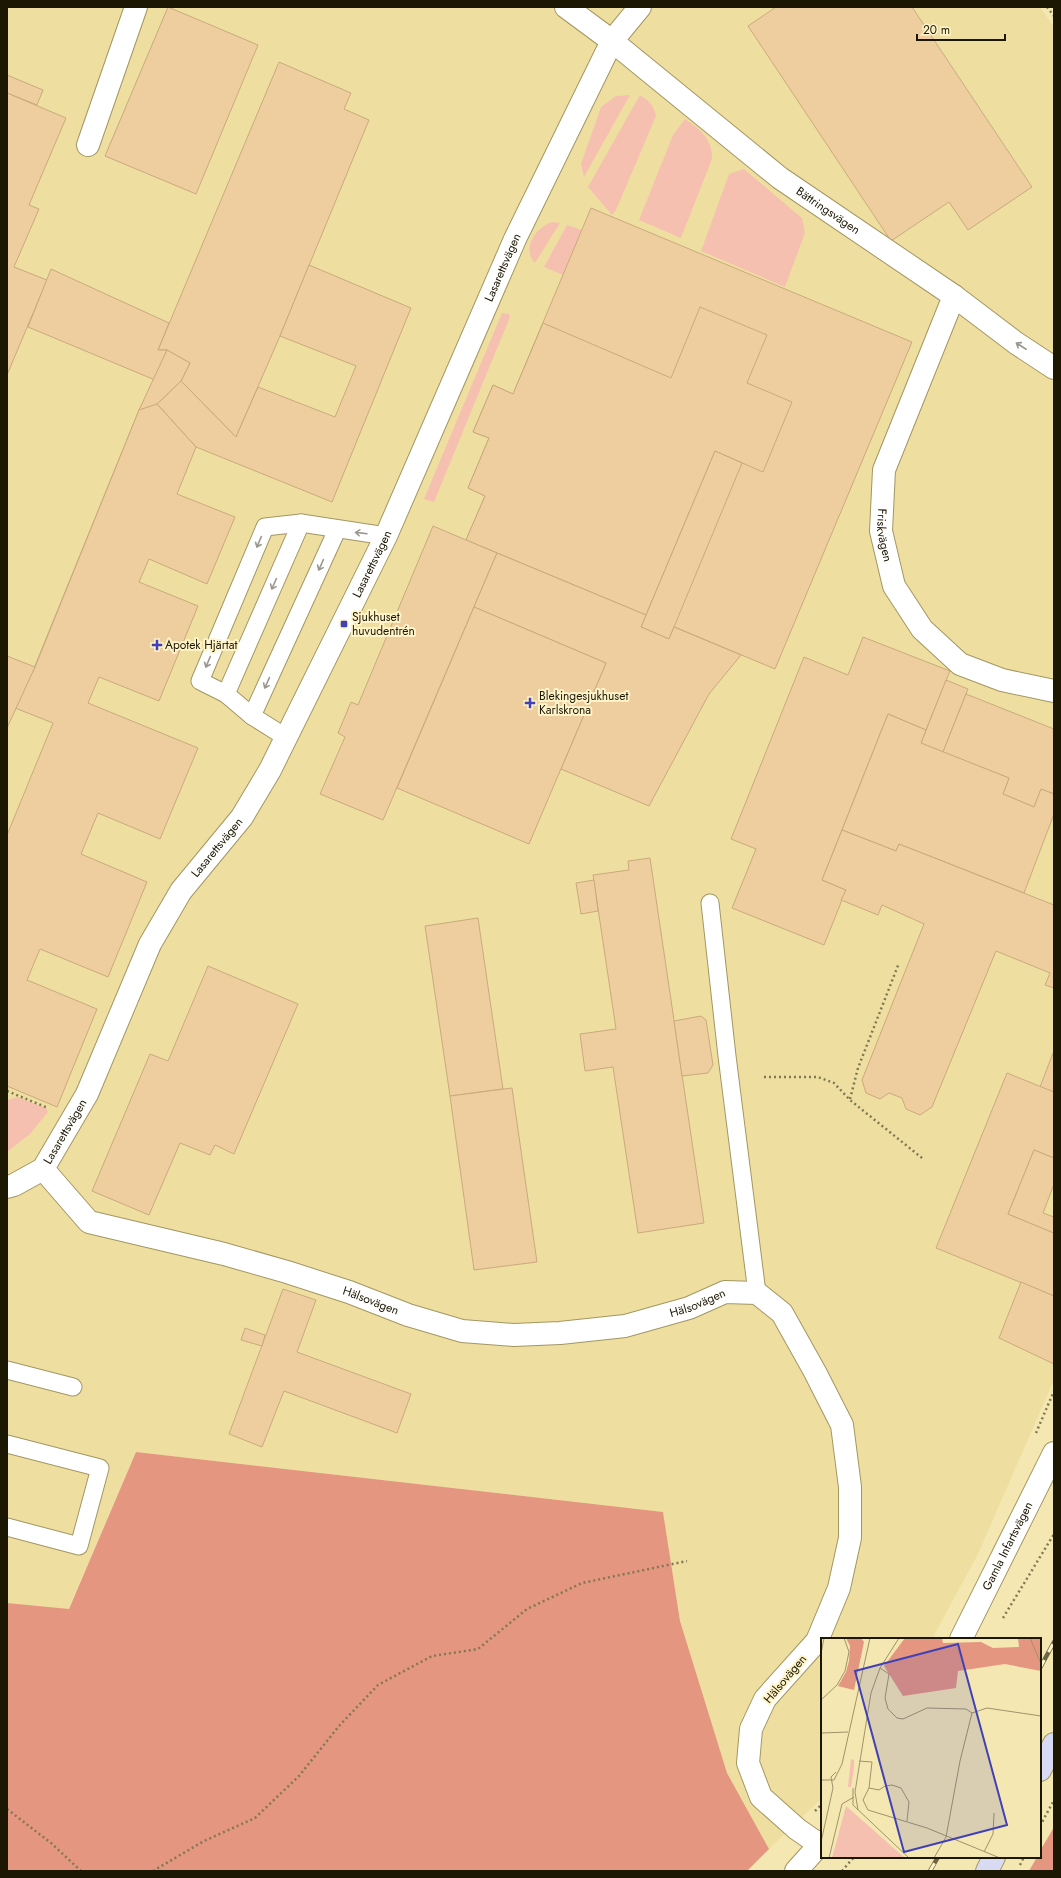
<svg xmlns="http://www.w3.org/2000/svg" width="1061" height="1878" font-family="Jost,sans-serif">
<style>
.built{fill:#eedfa1}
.green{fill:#f6c0b1}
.forest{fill:#e49681}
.building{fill:#eecd9e;stroke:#caaa7d}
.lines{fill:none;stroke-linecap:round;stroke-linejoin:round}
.service-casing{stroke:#a39663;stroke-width:19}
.minor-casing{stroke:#a39663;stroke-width:24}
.tertiary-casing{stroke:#a39663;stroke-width:24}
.secondary-casing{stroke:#a39663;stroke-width:24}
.path{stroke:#807854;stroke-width:2.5;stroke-dasharray:2 3;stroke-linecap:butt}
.service{stroke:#fff;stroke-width:17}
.minor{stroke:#fff;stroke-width:22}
.tertiary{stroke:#fff;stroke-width:22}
.secondary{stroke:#d8dbf3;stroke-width:22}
.rail-casing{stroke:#6d6544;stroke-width:4.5}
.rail{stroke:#fff4c9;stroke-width:3;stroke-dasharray:9;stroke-linecap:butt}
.oneway{stroke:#99978e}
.poi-dot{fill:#4041b6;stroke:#fff4c9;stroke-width:1.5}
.labels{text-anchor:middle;stroke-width:4;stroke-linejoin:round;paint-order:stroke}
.street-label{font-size:12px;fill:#1c1703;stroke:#fff4c9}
.poi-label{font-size:12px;fill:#1c1703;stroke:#fff4c9;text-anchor:start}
.inset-road{fill:none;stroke:#9e946b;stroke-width:1}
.view{fill:#4041b6;fill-opacity:0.15;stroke:#4041b6;stroke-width:2}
.inset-edge{fill:none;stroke:#1c1703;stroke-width:2}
</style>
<rect width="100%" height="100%" fill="#f4e7b1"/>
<path class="built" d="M7,7H1040L1054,27V1380L978,1554L932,1639H822V1798L769,1849L727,1773L680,1621L663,1512L136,1452L68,1610L7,1603Z"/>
<g class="green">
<path d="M630,95L584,177L581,164L601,107L616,96Z"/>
<path d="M640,95C649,101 654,105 656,116L616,210L612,215L588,187Z"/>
<path d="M685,119C700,129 713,140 712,159L681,238L639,220L673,135Z"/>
<path d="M744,169L802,218L805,233L785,287L701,251L729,174Z"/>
<path d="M552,222L560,223L535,263C521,249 536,227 552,222Z"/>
<path d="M567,225L582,230L563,275L544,267Z"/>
<path d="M502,313L509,314L510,317L434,502L424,499Z"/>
<path d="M17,1097L46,1108L48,1112L30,1134L7,1152V1102L8,1100Z"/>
</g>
<g class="forest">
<path d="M136,1452L663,1512L680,1621L727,1773L769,1849L747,1871H7V1603L69,1609Z"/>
<path d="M1054,1827V1871H1029L1037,1857H1040V1851Z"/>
</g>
<g class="building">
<path d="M168,7L258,45L196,194L105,156Z"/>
<path d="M776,7H912L1032,187L968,230L949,202L891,241L748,26Z"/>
<path d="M279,62L351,93L344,109L369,120L280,336L236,437L181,381L190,363L167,350H158Z"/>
<path d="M7,75L43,90L37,105L7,93Z"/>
<path d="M7,93L66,118L29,205L39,209L14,267L47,280L7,375Z"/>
<path d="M591,208L912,342L775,669L466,540L485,496L468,488L489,438L473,432L493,385L513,394Z"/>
<path d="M309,265L411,308L332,502L196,447L157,404L181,381L236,437L258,387L335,417L356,366L280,336Z"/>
<path d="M51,269L169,323L158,350H167L155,380L28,327Z"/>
<path d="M700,307L767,335L747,383L792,402L763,472L715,451L646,615L466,540L485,496L468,488L489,438L473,432L493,385L513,394L543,323L671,378Z"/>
<path d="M167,350L190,363L181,381L157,404L41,689L28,683L139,410Z"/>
<path d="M157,404L196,447L177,494L235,517L207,584L149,559L139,582L198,606L159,701L99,677L88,703L198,748L160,839L98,813L81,854L147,882L108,977L40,949L27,980L97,1009L57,1107L7,1086V835L53,723L15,708L35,667L139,410Z"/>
<path d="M715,451L742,463L669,639L641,627Z"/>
<path d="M433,526L497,553L383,820L320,794L345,737L338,733L351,702L358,705Z"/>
<path d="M497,553L646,615L641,627L669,639L674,627L741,655L709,694L649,806L561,769L606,663L474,607Z"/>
<path d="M474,607L606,663L529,844L397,788Z"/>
<path d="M863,637L950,671L926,730L888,714L822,880L846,890L824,945L732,908L756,849L731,839L804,657L848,675Z"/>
<path d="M7,656L35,667L7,728Z"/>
<path d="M946,680L968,689L943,752L921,743Z"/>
<path d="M966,694L1054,729V794L1041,789L1034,807L1003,794L1009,778L943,752Z"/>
<path d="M888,714L926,730L921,743L1009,778L1003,794L1034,807L1041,789L1054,794V814L1024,893L899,844L896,851L842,830Z"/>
<path d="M842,830L896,851L899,844L1054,905V988L1045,985L1050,973L996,951L932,1107L920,1115L906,1109L902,1098L889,1093L880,1099L866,1093L862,1080L924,924L882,905L878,915L841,900L846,890L822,880Z"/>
<path d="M650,858L704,1223L638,1233L613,1067L585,1071L580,1034L616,1029L593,875L629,870L628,861Z"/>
<path d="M594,880L598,911L581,914L576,883Z"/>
<path d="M478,918L503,1089L450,1096L425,926Z"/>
<path d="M208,966L298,1004L234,1154L215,1145L210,1155L180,1143L149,1215L92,1191L150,1054L168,1061Z"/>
<path d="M701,1016L706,1020L713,1065L708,1073L682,1076L674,1021Z"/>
<path d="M1053,1053H1054V1092L1040,1087Z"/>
<path d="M1007,1073L1054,1092V1158L1034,1150L1008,1214L1054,1233V1296L936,1248Z"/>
<path d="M512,1088L537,1262L474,1270L450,1096Z"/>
<path d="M1034,1150L1054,1158V1184L1043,1213L1054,1217V1233L1008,1214Z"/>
<path d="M1021,1282L1054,1296V1364L999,1338Z"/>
<path d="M283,1289L316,1300L297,1352L411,1394L397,1433L284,1391L262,1447L229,1434Z"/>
<path d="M245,1328L265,1335L262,1346L241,1340Z"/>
</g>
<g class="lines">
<g class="service-casing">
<g id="service">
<path d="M226,694L301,523"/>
<path d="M252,716L337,530"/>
<path d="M287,738L252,716L226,694L200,681L265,527L301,523L386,536"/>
<path d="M710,903L727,1056L757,1293"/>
<path d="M7,1370L73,1387"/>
<path d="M7,1444L100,1468L79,1546L7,1527"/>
</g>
</g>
<g class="minor-casing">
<g id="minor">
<path id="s1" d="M566,7L612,41L780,178L954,296L1016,343L1054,368"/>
<path d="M88,145L136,7"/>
<path id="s2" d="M954,296L884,470L881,531L894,586L922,629L960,664L1002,680L1054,691"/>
<path id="s3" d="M43,1169L89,1222L224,1254L287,1272L349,1292L408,1315L462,1331L514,1335L560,1333L625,1326L689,1308L725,1292L757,1293L782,1313L815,1372L842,1425L850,1487V1538L839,1588L817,1641L765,1699L751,1729L748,1763L761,1797L797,1829L820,1845"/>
<path id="s4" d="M7,1187L14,1185L43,1169L87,1094L150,944L181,891L242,817L270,770L386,536L515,239L612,41L640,7"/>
</g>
</g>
<g class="tertiary-casing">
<g id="tertiary">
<path id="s5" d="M961,1639L1054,1453"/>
<path d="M796,1871L822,1842"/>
</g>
</g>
<g class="secondary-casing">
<g id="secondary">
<path d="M1040,1770L1054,1744"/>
<path d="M987,1871L994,1857"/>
</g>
</g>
<g class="path">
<path d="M1047,7L1054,16"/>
<path d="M764,1077H818L834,1083L850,1100L922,1158"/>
<path d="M7,1091L48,1108"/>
<path d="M850,1099L858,1068L899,963"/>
<path d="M1036,1433L1054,1391"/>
<path d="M1003,1618L1054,1534"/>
<path d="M7,1809L51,1843L81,1871"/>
<path d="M815,1811L822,1804"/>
<path d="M1040,1826L1054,1800"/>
<path d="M1020,1865L1024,1857"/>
<path d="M153,1871L204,1841L255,1818L299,1776L339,1726L378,1685L432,1656L478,1649L527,1609L582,1583L687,1561"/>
<path d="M842,1871L854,1857"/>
</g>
<use href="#service" class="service"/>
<use href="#minor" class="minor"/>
<use href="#tertiary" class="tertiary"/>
<use href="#secondary" class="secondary"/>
<g class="rail-casing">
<g id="rail">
<path d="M1040,1668L1054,1642"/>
<path d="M930,1871L938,1857"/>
</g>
</g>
<use href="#rail" class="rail"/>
</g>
<defs><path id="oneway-shaft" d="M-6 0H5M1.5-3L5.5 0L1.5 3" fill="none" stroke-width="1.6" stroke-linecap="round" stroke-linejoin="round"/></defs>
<g class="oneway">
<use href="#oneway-shaft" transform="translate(1021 346) rotate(-147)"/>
<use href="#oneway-shaft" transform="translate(361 533) rotate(-173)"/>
<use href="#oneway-shaft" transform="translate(259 542) rotate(113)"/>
<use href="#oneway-shaft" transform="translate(321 565) rotate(114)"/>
<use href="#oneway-shaft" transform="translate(274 584) rotate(114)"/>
<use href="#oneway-shaft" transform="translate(208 662) rotate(113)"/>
<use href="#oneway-shaft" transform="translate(267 683) rotate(114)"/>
</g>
<g class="poi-dot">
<rect x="340" y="620" width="8" height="8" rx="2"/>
<path d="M155 639h4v4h4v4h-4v4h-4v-4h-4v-4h4z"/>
<path d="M528 697h4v4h4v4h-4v4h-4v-4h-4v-4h4z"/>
</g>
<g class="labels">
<g class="street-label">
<text dy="4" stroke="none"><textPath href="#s1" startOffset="332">Bättringsvägen</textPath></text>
<text dy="4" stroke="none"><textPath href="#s4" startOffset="1056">Lasarettsvägen</textPath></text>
<text dy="4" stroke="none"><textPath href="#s2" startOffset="253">Friskvägen</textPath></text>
<text dy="4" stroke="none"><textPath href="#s4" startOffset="732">Lasarettsvägen</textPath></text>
<text dy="4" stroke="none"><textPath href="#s4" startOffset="408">Lasarettsvägen</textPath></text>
<text dy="4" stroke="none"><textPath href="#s4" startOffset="84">Lasarettsvägen</textPath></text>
<text dy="4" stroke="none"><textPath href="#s3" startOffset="363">Hälsovägen</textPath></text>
<text dy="4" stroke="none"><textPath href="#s3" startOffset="699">Hälsovägen</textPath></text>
<text dy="4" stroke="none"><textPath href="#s5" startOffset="104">Gamla Infartsvägen</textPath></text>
<text transform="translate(785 1679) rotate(-50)" y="4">Hälsovägen</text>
</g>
<g class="poi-label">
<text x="352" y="621">Sjukhuset<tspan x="352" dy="14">huvudentrén</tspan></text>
<text x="165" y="649">Apotek Hjärtat</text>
<text x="539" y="700">Blekingesjukhuset<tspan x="539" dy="14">Karlskrona</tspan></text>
</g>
</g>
<g transform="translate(821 1638)">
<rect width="220" height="220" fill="#f4e7b1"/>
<path d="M30,121L33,122V130L30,149H27ZM25,168L84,220H11Z" fill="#f6c0b1"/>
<path d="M25,0H40L43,4L33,52L17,48L25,34L28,23L29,8ZM84,0H121L122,5L160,4L172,10L198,9L197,0H220V33L184,26L137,33L135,50L82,58L63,28Z" fill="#e49681"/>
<path class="inset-road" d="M209,0L220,26M0,16L3,0M59,30L68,36L64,60L67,71L76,80L82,81L106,70L145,71L151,75M0,62L16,47L24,33L28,14L23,0M151,75L166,70L220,78M0,95L27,94M38,123L51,124L48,150L42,162L47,172L106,190L179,220M0,142H13M13,142L21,126L49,0M32,150V167L88,220M48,150L58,152L64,148L71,147L80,150L88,164L86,183M37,172L34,154L50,55L59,30L78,0M0,204L12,150L10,139L15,134M163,214L172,196L173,175M8,220L21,166L33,159M113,220L125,199L139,123L151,75"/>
<path class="view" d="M137,6L186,187L83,214L34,33Z"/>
<rect width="220" height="220" class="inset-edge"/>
</g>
<rect width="1061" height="1878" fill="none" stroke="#1c1703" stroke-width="16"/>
<path d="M917 34v6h88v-6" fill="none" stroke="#1c1703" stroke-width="2"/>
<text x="923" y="34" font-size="12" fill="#1c1703" stroke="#fff4c9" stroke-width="3" paint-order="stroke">20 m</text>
</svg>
